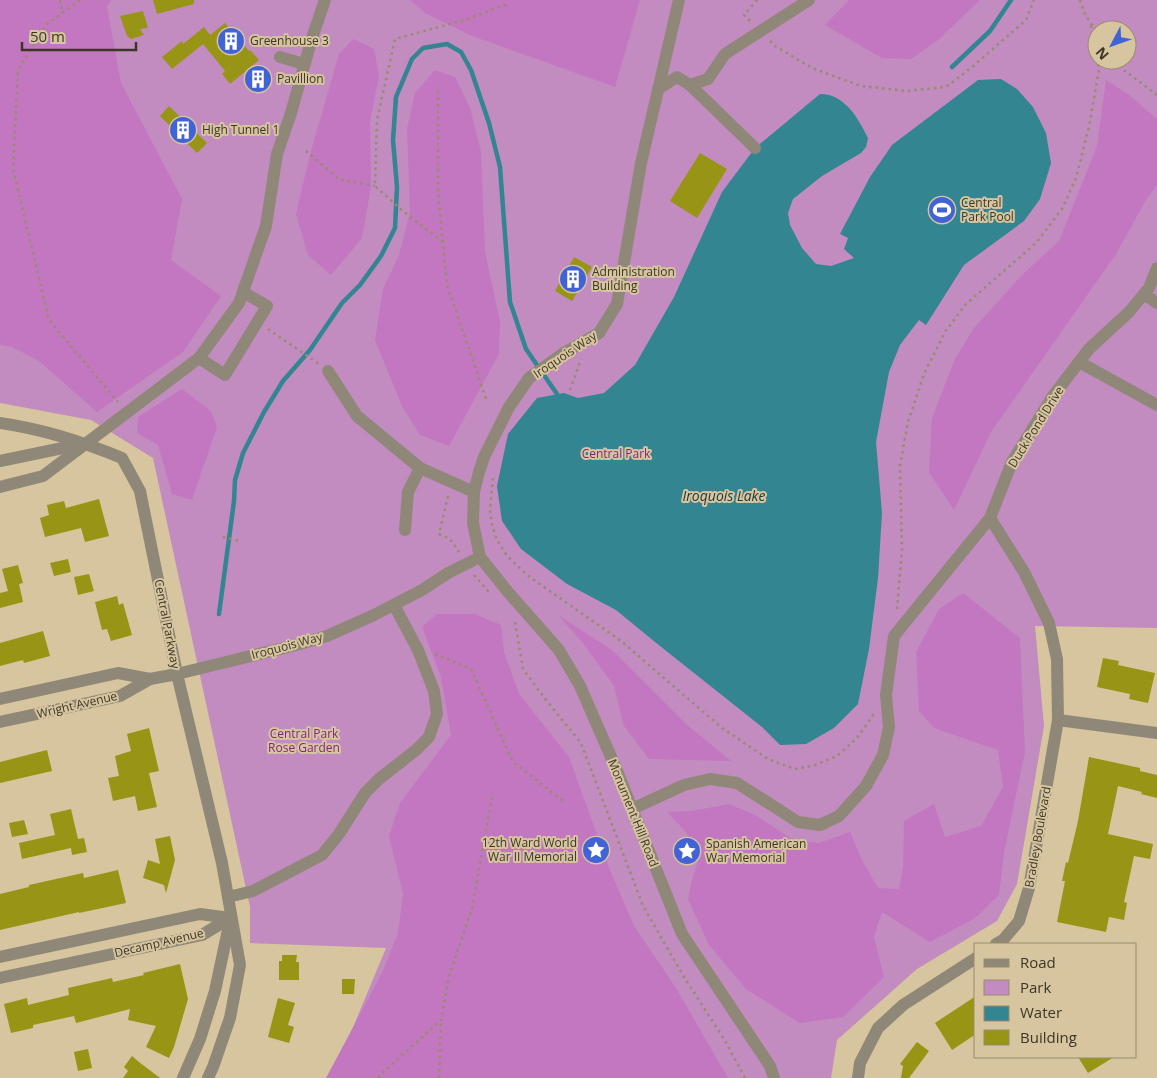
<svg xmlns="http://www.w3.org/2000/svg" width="1157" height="1078" font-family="'Open Sans',sans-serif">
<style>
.green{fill:#c28cc0;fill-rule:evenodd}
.forest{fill:#c377c1}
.water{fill:#328591}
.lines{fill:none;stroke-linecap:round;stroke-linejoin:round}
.stream{stroke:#328591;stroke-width:4.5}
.building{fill:#989415}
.path{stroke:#988b6e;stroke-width:2.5;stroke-dasharray:2.5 4;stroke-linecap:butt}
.minor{stroke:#8f8878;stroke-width:12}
.labels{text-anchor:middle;stroke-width:4;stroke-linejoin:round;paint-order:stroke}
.poi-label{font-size:12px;fill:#3d3627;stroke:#d6c59e;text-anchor:start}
.street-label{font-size:12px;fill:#3d3627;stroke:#d6c59e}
.park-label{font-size:12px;fill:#802681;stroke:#d6c59e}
.water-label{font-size:14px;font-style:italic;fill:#1c363a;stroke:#d6c59e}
</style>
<rect width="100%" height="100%" fill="#d6c59e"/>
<path class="green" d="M0,0H1157V628L1035,626L1044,726L1017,884L997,921L917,969L837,1040L831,1078H332L386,948L250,943V907L153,458L91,420L0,403ZM1097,30H1127V60H1097Z"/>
<g class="forest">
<path d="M0,0H111L107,7L121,83L182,199L171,260L221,296L183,352L97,412L39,361L12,347L0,345Z"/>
<path d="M410,0H640L615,87L472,36L425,13Z"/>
<path d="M849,0H980L938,40L911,59L882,58L825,25Z"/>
<path d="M353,39L374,49L379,76L370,121L371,187L362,238L331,275L308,255L296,214L311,151L339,54Z"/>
<path d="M435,70L455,77L470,108L481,152L485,252L500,321L499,354L449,446L420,435L402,406L375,340L383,289L399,255L410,212L407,129L415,93Z"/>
<path d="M1106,80L1129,95L1157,119V185L1146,200L1116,254L991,432L954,510L929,472L932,418L955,359L974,328L1022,275L1059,241L1097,146Z"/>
<path d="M182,389L211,411L217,427L192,500L172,494L158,445L137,433L138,417Z"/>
<path d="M963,593L1020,638L1025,752L1004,853L999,895L975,918L930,942L882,912L874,937L884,977L843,1017L800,1023L746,989L709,945L688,899L692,879L699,858L686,832L667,812L692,811L729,804L757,816L793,840L819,843L850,832L862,860L878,888L899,889L903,868L904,821L934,804L945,837L981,826L1003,787L998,750L934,728L919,711L916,652L939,609Z"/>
<path d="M437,614H475L501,625L504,652L519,694L569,757L609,868L634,926L676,988L728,1078H326L382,973L398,933L403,894L389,836L400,803L451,735L441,677L422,627Z"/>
<path d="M558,615L612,650L686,724L731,761L649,759L624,726L614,686L583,643Z"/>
</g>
<path class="water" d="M1001,79L1017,89L1033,107L1046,133L1051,163L1040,199L1024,221L964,265L926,325L919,320L900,345L889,372L876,442L882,513L878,578L869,649L858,704L834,728L806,744L780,745L762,727L655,642L616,610L567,584L521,549L502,521L497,486L508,434L537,398L564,393L578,398L604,393L635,365L674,297L722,192L755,148L820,94C845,94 858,118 868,138L866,147L861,153L822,176L793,199L788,213L790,225L802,248L816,264L831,266L854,258L844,249L848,238L840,234L870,177L892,145L978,80Z"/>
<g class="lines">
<g class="stream">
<path d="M952,67L990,31L1011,0"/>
<path d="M219,614L234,501L235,480L243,453L264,412L283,381L310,350L342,303L360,285L381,256L395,228L397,187L393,140L396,97L412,59L423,48L447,44L461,52L471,70L489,123L500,167L510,302L526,349L557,394"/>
</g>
</g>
<g class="building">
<path d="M153,0H194V4L157,14Z"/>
<path d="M143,11L148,28L140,29L144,35L131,39L127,36L120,16Z"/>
<path d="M225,23L249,51L250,50L259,60L230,84L222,74L225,71L203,44L172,69L162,57L182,41L183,44L204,27L210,35Z"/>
<path d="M169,106L207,143L197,153L160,116Z"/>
<path d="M700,153L727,169L697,218L670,201Z"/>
<path d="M574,257L592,267L572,301L555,291Z"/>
<path d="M99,499L109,536L85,542L81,528L45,537L40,518L49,515L47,505L64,501L66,508Z"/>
<path d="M68,559L71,572L54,576L50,563Z"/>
<path d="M18,565L23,583L19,584L23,602L0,608V593L8,591L2,569Z"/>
<path d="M89,574L94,591L78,595L74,577Z"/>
<path d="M117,596L119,605L123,603L132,635L111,641L107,629L102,630L95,602Z"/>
<path d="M43,631L50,656L24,663L23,660L0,666V643Z"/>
<path d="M1103,658L1119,661L1118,665L1155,673L1148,703L1129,699L1130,694L1097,687Z"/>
<path d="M149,728L159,771L149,773L157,807L138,811L135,796L113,801L108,778L119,776L115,756L131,751L127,734Z"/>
<path d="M47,750L52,771L0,783V762Z"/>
<path d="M1089,757L1140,768V771L1157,775V798L1141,794L1142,792L1118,786L1108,834L1153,844L1150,859L1134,856L1124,902L1127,903L1124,920L1109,917L1106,932L1057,922L1065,881H1062L1066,862L1068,863L1078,821Z"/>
<path d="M71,809L78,839L84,838L87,852L72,855L71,848L22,859L19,843L55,835L50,814Z"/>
<path d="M24,820L28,834L12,837L9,823Z"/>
<path d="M170,836L175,860L166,893L164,885L143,878L148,860L160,864L155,839Z"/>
<path d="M118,870L126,903L79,913V912L0,930V894L29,887V885L83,873L84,878Z"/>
<path d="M282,955H297L296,962H299V980H279V961H282Z"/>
<path d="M180,964L188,999L174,1047L169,1058L146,1047L156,1026L128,1020L130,1009L76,1023L74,1016L33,1025V1028L11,1033L4,1004L27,998L28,1005L69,995L68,988L112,978L113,982L144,975L143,973Z"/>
<path d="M342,979H355L354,994H342Z"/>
<path d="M976,996V1034L952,1050L935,1023Z"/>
<path d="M278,998L295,1003L288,1025L294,1027L289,1043L268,1037Z"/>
<path d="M917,1042L929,1051L909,1078H901L903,1066L900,1064Z"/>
<path d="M88,1049L92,1068L78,1071L74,1052Z"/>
<path d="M132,1056L139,1062L160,1078H123L128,1071L124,1067Z"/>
<path d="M1078,1057H1114L1088,1073Z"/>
</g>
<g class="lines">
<g class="path">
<path d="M60,0L62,14"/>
<path d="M80,0L46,25L18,70L13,169L49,320L118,402"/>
<path d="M1080,0L1084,12L1097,33"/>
<path d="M750,21L744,15L757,0"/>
<path d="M770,41L775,46L812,68L861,86L907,91L946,87L971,68L1026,20L1034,0"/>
<path d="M1116,60L1121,68L1157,95"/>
<path d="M438,91V192L447,285L486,399"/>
<path d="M306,151L339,179L375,186"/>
<path d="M443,242L404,212L375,186L377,120L395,39L468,19L509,3"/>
<path d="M268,329L319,364"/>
<path d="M570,390L581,359"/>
<path d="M493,478L490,511L492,525L497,540L507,556L527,575L621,641L722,728L768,759L795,769L815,765L837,756L856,739L874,714"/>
<path d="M448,496L439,534L450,539L459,552"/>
<path d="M223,537L239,541"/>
<path d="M474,575L489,592"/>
<path d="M897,609L902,550L900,466L908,422L924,374L945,332L965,305L1036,243L1062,209L1076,178L1089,127L1099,69L1090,22"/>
<path d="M515,622L523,669L546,700L581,743L643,906L684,977L724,1039L745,1078"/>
<path d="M435,654L471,669L513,762L566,803"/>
<path d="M379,1078V1076L441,1020L449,976L472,908L493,793"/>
<path d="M439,1078L441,1020"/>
</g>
<g class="minor">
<path d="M679,0L641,163L617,304L599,333L564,353L529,378L509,407L484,457L479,472L474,492L473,523L480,557L508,592L559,650L580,686L615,766L682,934L770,1066L774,1078"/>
<path d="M280,57L304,64"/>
<path d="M690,85L755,148"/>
<path d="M658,89L677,77L690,85L708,79L725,54L809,0"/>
<path d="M1144,294L1157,303"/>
<path d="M199,358L225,375L267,306L243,292"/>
<path d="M1079,362L1157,405"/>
<path d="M328,371L357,416L420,468"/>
<path d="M0,423C42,429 83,442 122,458L140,491L177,674L222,863L240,965L230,1018L213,1067L208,1078"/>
<path d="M0,461L82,444"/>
<path d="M0,487L43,476L199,358L239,303L266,226L277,154L291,113L312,38L325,0"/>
<path d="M405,530L408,492L420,468L474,492"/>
<path d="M0,699L118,673L150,679L177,674L300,644L327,636L374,615L422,590L448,573L480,557"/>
<path d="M1058,720L1157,733"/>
<path d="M0,722L120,696L150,679"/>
<path d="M632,809L684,785L710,779L737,783L798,822L820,825L839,816L866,786L883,755L889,727L886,695L894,636L990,518"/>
<path d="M228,897L253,891L322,855L339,834L365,793L379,779L416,750L429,737L437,714L434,691L418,650L394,605"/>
<path d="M996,944L1003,940L1019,921L1029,888L1058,720L1057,659L1049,623L1024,572L990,518L1012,462L1053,396L1089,349L1129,312L1149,288L1157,268"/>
<path d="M0,957L200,914L230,918"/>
<path d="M0,978L202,935L230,918"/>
<path d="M183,1078L200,1039L215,991L229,925"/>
<path d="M858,1078L860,1063L878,1028L903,1005L976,958"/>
</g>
</g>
<defs>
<g id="building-disc" transform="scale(1.4375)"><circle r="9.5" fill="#4263d6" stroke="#d6c59e"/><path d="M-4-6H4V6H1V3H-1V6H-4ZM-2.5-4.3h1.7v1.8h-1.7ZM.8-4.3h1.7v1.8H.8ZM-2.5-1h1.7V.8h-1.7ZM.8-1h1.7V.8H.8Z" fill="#fff"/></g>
<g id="stadium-disc" transform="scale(1.4375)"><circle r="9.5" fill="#4263d6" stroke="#d6c59e"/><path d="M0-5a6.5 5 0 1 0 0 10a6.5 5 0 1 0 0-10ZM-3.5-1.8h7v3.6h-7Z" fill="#fff"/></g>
<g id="sight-disc" transform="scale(1.4375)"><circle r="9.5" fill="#4263d6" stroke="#d6c59e"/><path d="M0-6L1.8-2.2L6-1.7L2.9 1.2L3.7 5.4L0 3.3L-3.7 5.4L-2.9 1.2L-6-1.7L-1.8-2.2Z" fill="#fff"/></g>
</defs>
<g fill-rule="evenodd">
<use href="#building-disc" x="231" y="41"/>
<use href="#building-disc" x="258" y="79"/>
<use href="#building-disc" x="183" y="130"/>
<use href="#stadium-disc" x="942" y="210"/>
<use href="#building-disc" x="573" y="279"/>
<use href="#sight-disc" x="596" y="850"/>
<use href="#sight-disc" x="687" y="851"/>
</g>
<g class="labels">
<g class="poi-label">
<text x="250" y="45">Greenhouse 3</text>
<text x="277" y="83">Pavillion</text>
<text x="202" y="134">High Tunnel 1</text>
<text x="961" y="207">Central<tspan x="961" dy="14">Park Pool</tspan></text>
<text x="592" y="276">Administration<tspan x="592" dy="14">Building</tspan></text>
<text x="577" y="847" text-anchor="end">12th Ward World<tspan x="577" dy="14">War II Memorial</tspan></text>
<text x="706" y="848">Spanish American<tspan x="706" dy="14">War Memorial</tspan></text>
</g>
<g class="street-label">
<text transform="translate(565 355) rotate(-34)" y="4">Iroquois Way</text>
<text transform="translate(1036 427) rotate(-58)" y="4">Duck Pond Drive</text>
<text transform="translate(167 624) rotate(79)" y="4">Central Parkway</text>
<text transform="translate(287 646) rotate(-15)" y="4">Iroquois Way</text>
<text transform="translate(77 705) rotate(-13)" y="4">Wright Avenue</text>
<text transform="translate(633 813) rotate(68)" y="4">Monument Hill Road</text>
<text transform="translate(1038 837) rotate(-80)" y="4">Bradley Boulevard</text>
<text transform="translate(159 943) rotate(-13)" y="4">Decamp Avenue</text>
</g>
<g class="park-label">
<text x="616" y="458">Central Park</text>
<text x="304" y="738">Central Park<tspan x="304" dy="14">Rose Garden</tspan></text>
</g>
<g class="water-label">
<text x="724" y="501">Iroquois Lake</text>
</g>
</g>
<rect x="974" y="943" width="162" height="115" fill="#d6c59e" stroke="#998c6e"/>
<rect x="984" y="959" width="25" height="8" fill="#8f8878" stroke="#998c6e"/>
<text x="1020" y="968" font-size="15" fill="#3d3627">Road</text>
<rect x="984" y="980" width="25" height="15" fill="#c28cc0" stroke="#998c6e"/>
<text x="1020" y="993" font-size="15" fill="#3d3627">Park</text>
<rect x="984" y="1006" width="25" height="15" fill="#328591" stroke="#998c6e"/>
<text x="1020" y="1018" font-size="15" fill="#3d3627">Water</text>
<rect x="984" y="1030" width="25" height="15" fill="#989415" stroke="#998c6e"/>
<text x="1020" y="1043" font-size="15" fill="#3d3627">Building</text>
<g transform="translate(1112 45) rotate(229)"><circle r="24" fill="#d6c59e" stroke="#998c6e"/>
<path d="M0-4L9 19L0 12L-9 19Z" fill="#4263d6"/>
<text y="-8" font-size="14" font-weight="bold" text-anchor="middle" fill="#3d3627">N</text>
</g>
<path d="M22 42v8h114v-8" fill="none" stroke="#3d3627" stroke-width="2.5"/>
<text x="30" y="42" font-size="15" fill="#3d3627" stroke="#d6c59e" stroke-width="4" paint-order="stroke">50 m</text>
</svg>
